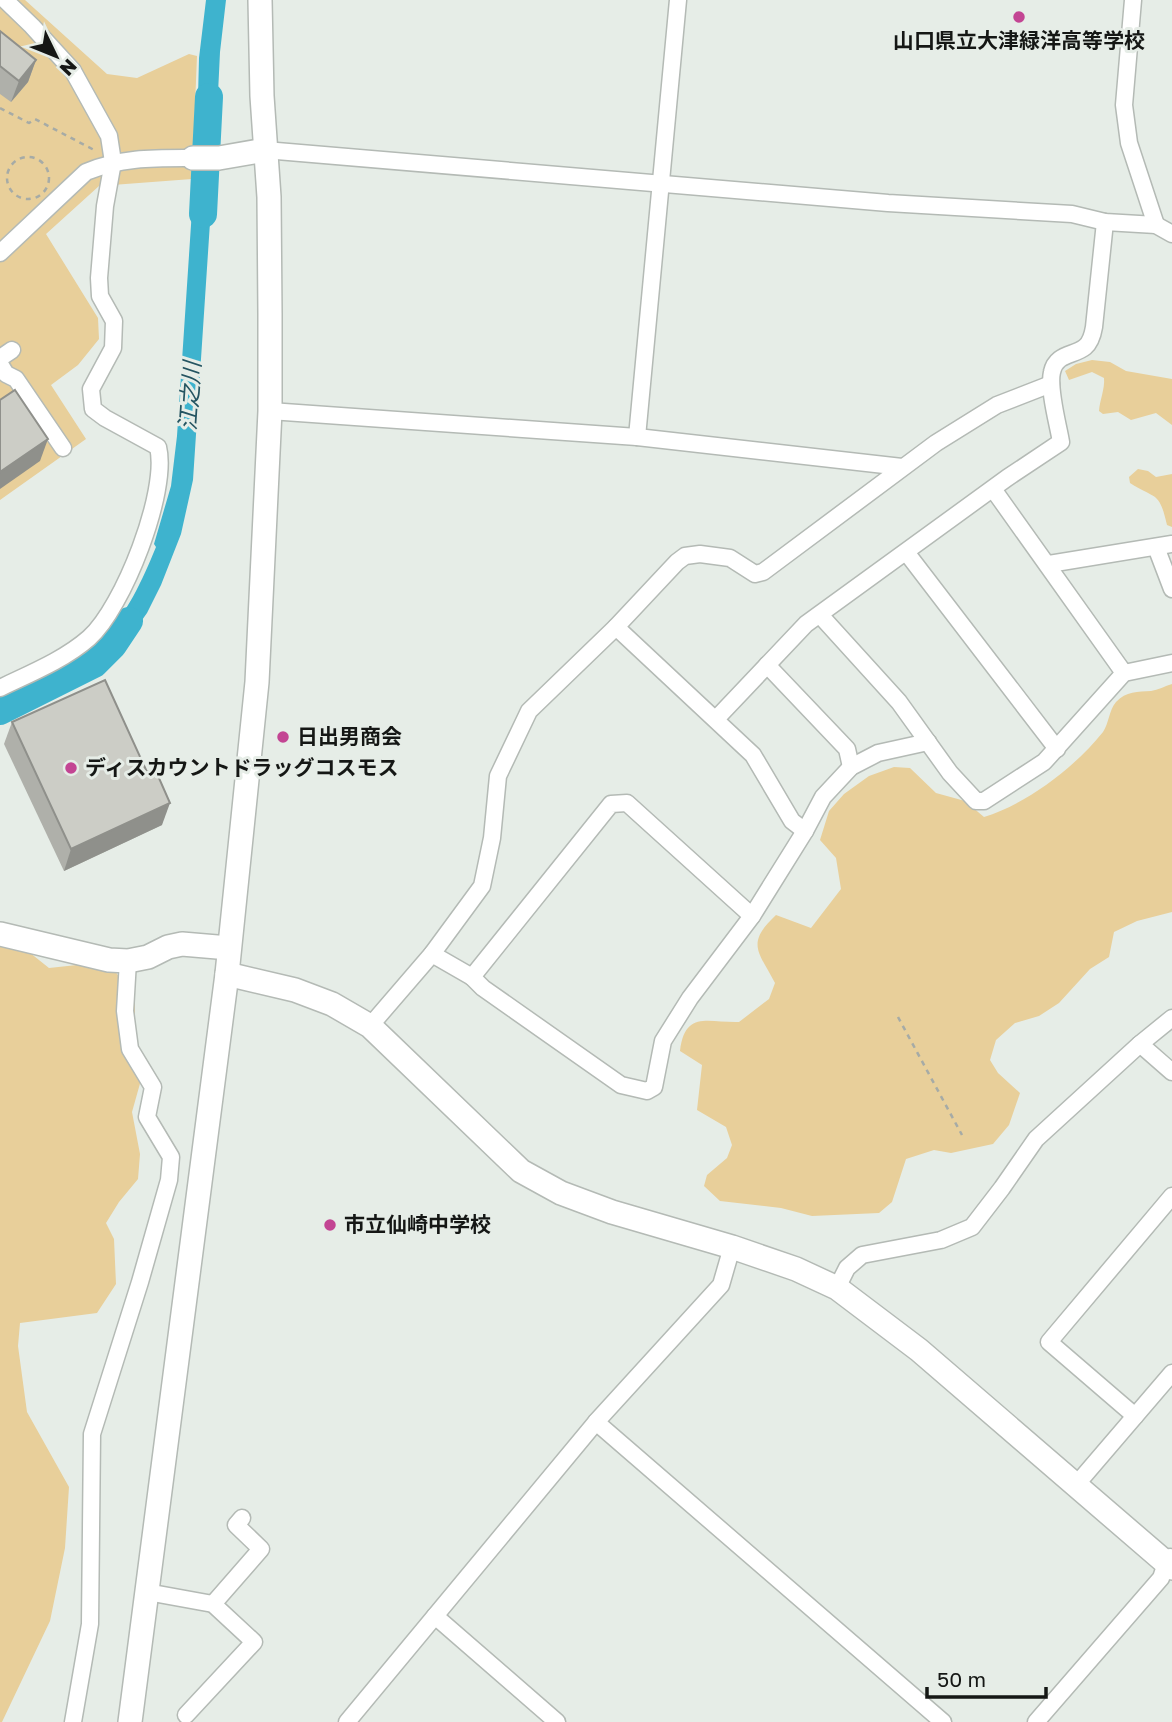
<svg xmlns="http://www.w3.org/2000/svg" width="1172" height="1722" font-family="'Golos Text','Noto Sans JP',sans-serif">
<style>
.green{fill:#e8cf9a}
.water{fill:#3eb3ce}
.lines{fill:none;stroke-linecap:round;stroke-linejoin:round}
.river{stroke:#3eb3ce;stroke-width:28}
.street-casing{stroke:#b4bab5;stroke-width:19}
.secondary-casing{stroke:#b4bab5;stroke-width:26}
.path{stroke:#a6aba6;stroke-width:2.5;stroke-dasharray:5 5;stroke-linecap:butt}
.street{stroke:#fff;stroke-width:16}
.secondary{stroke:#fff;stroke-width:23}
.wall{fill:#afb0aa}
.shaded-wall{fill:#8f908b}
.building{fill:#cccdc6;stroke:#8f908b;stroke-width:2}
.poi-dot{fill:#c34593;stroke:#e6ede7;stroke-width:2.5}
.labels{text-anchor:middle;stroke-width:6;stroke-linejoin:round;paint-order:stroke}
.poi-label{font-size:21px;font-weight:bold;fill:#151715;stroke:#e6ede7;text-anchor:start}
.water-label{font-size:23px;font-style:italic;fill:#245461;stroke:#e6ede7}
</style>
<rect width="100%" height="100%" fill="#e6ede7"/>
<g class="green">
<path d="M0,0H25L107,74L137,78L189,54L197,56L192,179L99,186L46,234L98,318L99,339L78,365L51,385L86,439L0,500Z"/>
<path d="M1092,360L1110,362L1126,371L1172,379V425L1156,413L1131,420L1118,412L1103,414L1099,411C1100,399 1105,389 1104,378L1092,372L1069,380L1065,371L1076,364Z"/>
<path d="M1138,469L1148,471L1156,477L1172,474V527L1167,525C1159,491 1157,500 1130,483L1129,477Z"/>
<path d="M1172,684V912L1137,921L1114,932L1109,957L1090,969L1059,1003L1039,1016L1015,1023L996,1040L990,1060L998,1073L1020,1093L1009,1125L993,1144L951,1153L934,1150L906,1159L892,1202L879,1213L812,1216L781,1208L720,1201L704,1186L707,1175L727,1158L732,1145L726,1127L697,1110L702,1065L680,1051C685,1010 708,1023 739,1022L769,999L775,983C759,952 745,944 776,915L811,928L841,889L836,858L820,840L829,811L844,794L869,776L894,767L910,768L936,793L965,801L984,817C1027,804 1075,767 1103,732C1109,723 1109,710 1116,702C1126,691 1138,692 1151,691C1158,690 1165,686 1172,684Z"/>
<path d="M0,929L49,968L77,965L115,971L135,1000V1047L141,1080L132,1112L140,1154L138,1179L119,1202L106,1223L114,1239L116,1284L97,1313L20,1323L18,1346L27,1412L69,1487L65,1548L50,1621L2,1722H0Z"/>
</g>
<g class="water">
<path d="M206,0H226L220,52L216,135L197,137L199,58Z"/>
<path d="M213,177L193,480L181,534L161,585L147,613L115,658L101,641C127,614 142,581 156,547L154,544L171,486L177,436L193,195H197L200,178Z"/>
<path d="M93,649L107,664L96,675L0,724V700L76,663Z"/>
</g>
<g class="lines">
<g class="river">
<path d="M203,214L209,97"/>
<path d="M0,711L94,664L113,645L129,621"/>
</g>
<g class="street-casing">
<g id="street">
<path d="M1133,0L1124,105L1129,143L1156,225"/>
<path d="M265,150L888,203L1072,214L1105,222L1156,225L1172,234"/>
<path d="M0,253L86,172C121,157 156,158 193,158"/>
<path d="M0,358L12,350"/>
<path d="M0,364L6,374L16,379L63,448"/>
<path d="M270,411L637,437L902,467"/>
<path d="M637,437L678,0"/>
<path d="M993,489L1124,673"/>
<path d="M1156,547L1172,589"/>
<path d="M906,552L1057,749"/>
<path d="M1049,564L1172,544"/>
<path d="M820,615L899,702L950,773L976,801H984L1044,762L1124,673L1172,663"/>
<path d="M616,627L753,755L792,821L805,831"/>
<path d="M767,665L847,749L851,767"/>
<path d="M0,688C29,674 64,660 89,638C123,608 169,491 158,447L105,418L93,409L91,389L113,348L114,321L100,296L99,278L105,206L113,162L109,136L73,71L32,26L5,0"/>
<path d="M716,719L806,624L1007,478L1061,442C1058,424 1048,389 1052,372C1056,353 1074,356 1085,347C1091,342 1093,333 1094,327L1105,222"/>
<path d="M432,954L472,977L611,804L627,803L752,916"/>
<path d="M472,977L483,988L621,1085L647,1091L654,1087L663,1041L690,998L752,916L805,831L823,797L851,767L878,753L928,742"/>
<path d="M370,1026L432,954L482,886L492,838L498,776L529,711L616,627L677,562L685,556L700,554L730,558L755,574L763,572L936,443L997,405L1051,384"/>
<path d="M1140,1044L1172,1072"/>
<path d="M837,1288L847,1268L862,1255L941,1240L972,1227L1002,1188L1036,1139L1140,1044L1172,1018"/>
<path d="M1135,1416L1049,1342L1172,1196"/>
<path d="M596,1422L943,1722"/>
<path d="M1076,1485L1172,1373"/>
<path d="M147,1592L213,1604L254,1642L186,1715"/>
<path d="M213,1604L261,1549L236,1525L242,1518"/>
<path d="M435,1616L557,1722"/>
<path d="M73,1722L90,1624L92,1434L140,1282L169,1180L171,1157L147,1117L153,1087L130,1049L125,1011L128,961"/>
<path d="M347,1722L596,1422L721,1285L732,1247"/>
<path d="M1036,1722L1161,1578L1166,1563L1170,1557"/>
</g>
</g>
<g class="secondary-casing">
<g id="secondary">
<path d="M193,158H219L265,150"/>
<path d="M0,934L109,960L128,961L148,957L168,947L182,944L229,948"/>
<path d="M227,974L295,990L332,1004L370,1026L521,1171L561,1193L612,1212L732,1247L796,1269L837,1288L919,1350L1172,1568"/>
<path d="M130,1722L227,974L257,682L270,411V313L269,197L262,96L260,0"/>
</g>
</g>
<g class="path">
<path d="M0,108L29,123L35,119L96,151"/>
<circle cx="28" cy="178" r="21"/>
<path d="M898,1017L962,1135"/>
</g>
<use href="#street" class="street"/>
<use href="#secondary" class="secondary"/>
</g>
<g class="wall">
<path d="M0,31L36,60L28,82L11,102L0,94Z"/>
<path d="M12,722L147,772L162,825L64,871L4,744Z"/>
</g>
<g class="shaded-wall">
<path d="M36,60L28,82L11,102L19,81Z"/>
<path d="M48,439L40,461L0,489V472Z"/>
<path d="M170,803L162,825L64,871L71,849Z"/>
</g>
<g class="building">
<path d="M0,31L36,60L19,81L0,66Z"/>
<path d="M15,390L48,439L0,472V400Z"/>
<path d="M105,680L147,772L155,769L170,803L71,849L12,722Z"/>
</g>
<g class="poi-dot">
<circle cx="1019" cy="17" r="7"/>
<circle cx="283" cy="737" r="7"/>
<circle cx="71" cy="768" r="7"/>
<circle cx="330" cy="1225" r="7"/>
</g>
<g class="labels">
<g class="poi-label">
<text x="1019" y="48" text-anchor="middle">山口県立大津緑洋高等学校</text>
<text x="297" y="744">日出男商会</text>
<text x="85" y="775">ディスカウントドラッグコスモス</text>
<text x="344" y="1232">市立仙崎中学校</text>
</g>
<g class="water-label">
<text transform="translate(190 396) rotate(-86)" y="8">江之川</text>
</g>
</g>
<g transform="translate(56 56) rotate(133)" stroke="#e6ede7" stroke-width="5" paint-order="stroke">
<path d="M0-5L12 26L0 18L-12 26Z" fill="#151715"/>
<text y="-10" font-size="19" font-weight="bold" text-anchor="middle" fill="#151715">N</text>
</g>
<path d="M927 1687v10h119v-10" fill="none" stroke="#151715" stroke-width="3.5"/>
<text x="937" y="1687" font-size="21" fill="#151715" stroke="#e6ede7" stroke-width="5" paint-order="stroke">50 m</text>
</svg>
